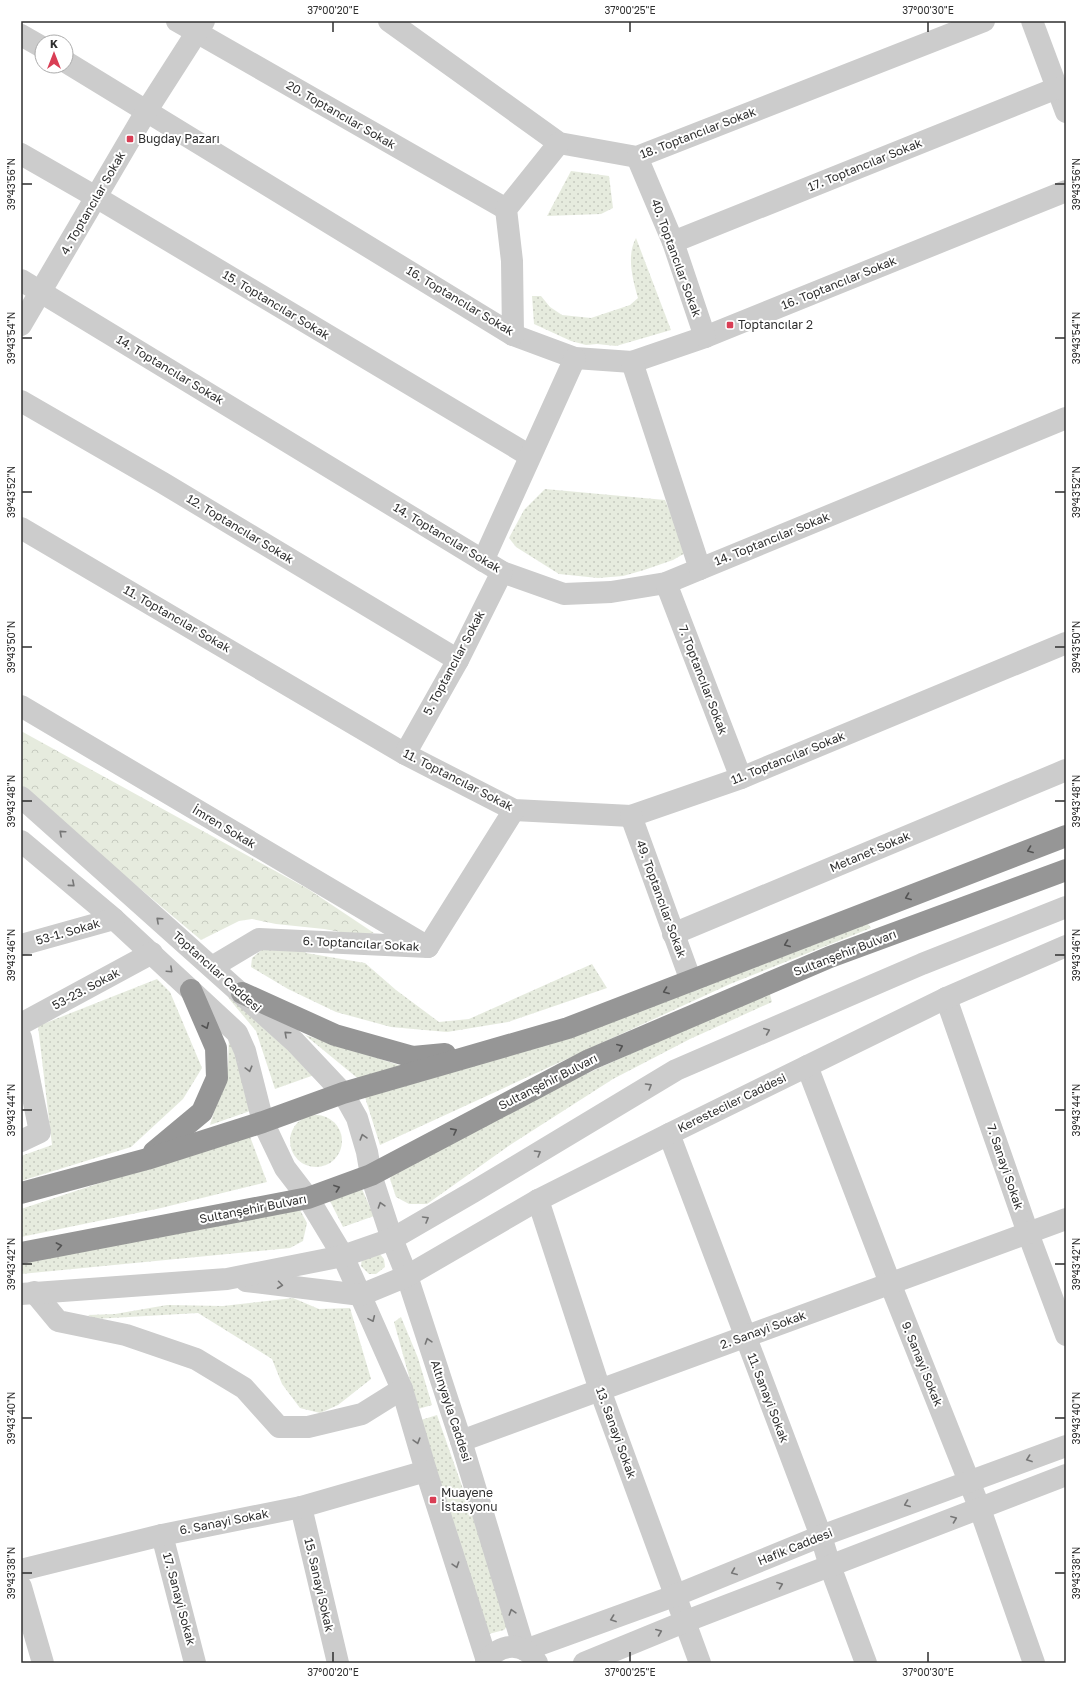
<svg xmlns="http://www.w3.org/2000/svg" width="1087" height="1684" font-family="'Golos Text',sans-serif">
<style>
.grass{fill:url(#grass-dots)}
.park{fill:url(#park-crowns)}
.lines{fill:none;stroke-linecap:round;stroke-linejoin:round}
.minor{stroke:#ccc;stroke-width:22}
.highway{stroke:#969696;stroke-width:22}
.oneway{stroke:#767676}
.oneway2{stroke:#535353}
.ticks{fill:none;stroke:#2f2f2f;stroke-width:1.5}
.poi-dot{fill:#d93e55;stroke:#fff;stroke-width:1.5}
.labels{text-anchor:middle;stroke-width:4;stroke-linejoin:round;paint-order:stroke}
.street-label{font-size:12px;fill:#2f2f2f;stroke:#fff}
.poi-label{font-size:12px;fill:#2f2f2f;stroke:#fff;text-anchor:start}
.neatline{fill:none;stroke:#2f2f2f;stroke-width:1.5}
.ticks-label{font-size:10px;text-anchor:middle;fill:#2f2f2f}
</style>
<defs>
<pattern id="grass-dots" width="8" height="8" patternUnits="userSpaceOnUse"><rect width="8" height="8" fill="#e6ebde"/><path d="M2 2h.1M6 6h.1" fill="none" stroke="#c6cabf" stroke-width="1.8" stroke-linecap="round"/></pattern>
<pattern id="park-crowns" width="20" height="18" patternUnits="userSpaceOnUse"><rect width="20" height="18" fill="#e6ebde"/><path d="M2 6a3 3 0 1 1 6 0M12 15a3 3 0 1 1 6 0" fill="none" stroke="#c6cabf"/></pattern>
</defs>
<rect width="100%" height="100%" fill="#fff"/>
<g class="grass">
<path d="M571,171L609,176L613,208L601,214L547,216Z"/>
<path d="M636,238L671,330L616,346L597,344L586,345L571,341L534,324L532,296H541L550,307L562,315L591,318L630,305L638,298C633,280 626,256 636,238Z"/>
<path d="M545,489L665,500L687,552L673,560L644,570L623,576L598,578L559,574L516,547L509,538L524,510Z"/>
<path d="M865,920L871,928L730,984L380,1145L364,1094Z"/>
<path d="M302,946L306,953L365,963L396,990L439,1022L469,1019L592,964L607,988L508,1022L447,1032L391,1027L336,1012L288,989L251,967L252,958L264,948Z"/>
<path d="M157,979L170,992L202,1068L183,1099L131,1147L21,1181V1156L52,1145L38,1026Z"/>
<path d="M222,987L317,1074L275,1089L256,1031L230,1000Z"/>
<path d="M769,991L772,1002L690,1039L613,1079L510,1145L427,1204H409L396,1197L390,1179L396,1165L555,1088Z"/>
<path d="M229,1033L240,1055L250,1111L210,1125L228,1066Z"/>
<path d="M305,1035L408,1068L361,1081Z"/>
<circle cx="316" cy="1141" r="26"/>
<path d="M249,1134L267,1182L161,1208L21,1237V1209Z"/>
<path d="M361,1187L374,1216L343,1227L329,1199Z"/>
<path d="M300,1210L307,1223L303,1241L290,1248L21,1274V1261Z"/>
<path d="M379,1253L384,1259L385,1267L376,1274H369L361,1266L362,1258Z"/>
<path d="M293,1298L319,1309L350,1308L371,1379L338,1405L320,1413L300,1408L282,1384L272,1359L198,1313L94,1319L88,1315L115,1314L167,1305L223,1306Z"/>
<path d="M401,1317L418,1358L432,1405L418,1409L394,1322Z"/>
<path d="M437,1415L510,1623L504,1630L481,1636L421,1420Z"/>
</g>
<path class="park" d="M21,731L308,889L374,933L363,936L324,929L276,924L252,919L239,921L201,940L80,838L21,786Z"/>
<g class="lines">
<g class="minor">
<path d="M177,21L506,209"/>
<path d="M389,21L559,143L637,157L984,21"/>
<path d="M1032,21L1066,112"/>
<path d="M21,35L42,47"/>
<path d="M66,62L513,335L575,358L632,362L705,337L1066,191"/>
<path d="M21,154L96,197L530,456"/>
<path d="M637,157L673,242L705,337"/>
<path d="M673,242L1057,88"/>
<path d="M21,280L502,572L564,594L611,592L666,583L1066,418"/>
<path d="M21,325L147,110L204,21"/>
<path d="M513,335L512,261L506,209L559,143"/>
<path d="M632,362L700,569"/>
<path d="M21,401L163,483L458,660"/>
<path d="M21,528L405,754L514,810L631,816L741,778L1066,643"/>
<path d="M483,561L575,358"/>
<path d="M666,583L741,778"/>
<path d="M21,706L428,947"/>
<path d="M405,754L458,660L502,572"/>
<path d="M21,797L295,1042L343,1093L357,1118L367,1152L371,1175L392,1239L407,1276L461,1441L524,1649"/>
<path d="M631,816L691,981"/>
<path d="M21,841L114,919L237,1033L245,1051L263,1122L285,1168L308,1198L343,1256L402,1389L426,1471L487,1661"/>
<path d="M673,934L1066,770"/>
<path d="M21,945L114,919"/>
<path d="M212,967L259,939L428,947L514,810"/>
<path d="M946,998L1028,1233L1066,1335"/>
<path d="M21,1024L152,953"/>
<path d="M21,1038L40,1132L21,1141"/>
<path d="M807,1066L890,1283L980,1509L1034,1663"/>
<path d="M669,1134L821,1536L830,1566L866,1663"/>
<path d="M538,1200L600,1390L700,1663"/>
<path d="M246,1281L361,1295L407,1276L538,1200L669,1134L946,998L1066,946"/>
<path d="M34,1292L58,1321L126,1335L196,1359L244,1388L279,1427H308L362,1414L402,1389"/>
<path d="M21,1294L227,1279L343,1256L392,1239L473,1192L676,1070L922,964L1066,907"/>
<path d="M461,1441L1066,1219"/>
<path d="M301,1507L338,1663"/>
<path d="M162,1535L195,1663"/>
<path d="M21,1570L162,1535L301,1507L426,1471"/>
<path d="M21,1587L43,1663"/>
<path d="M525,1650L674,1596L821,1536L1066,1446"/>
<path d="M486,1663C498,1642 526,1641 537,1663"/>
<path d="M584,1663L684,1622L1066,1475"/>
</g>
<g class="highway">
<path d="M242,993L335,1035L413,1057L445,1054"/>
<path d="M154,1152L202,1112L217,1078L216,1048L191,990"/>
<path d="M21,1193L147,1159L263,1122L343,1093L568,1028L1066,836"/>
<path d="M21,1253L308,1198L371,1175L589,1060L830,957L1066,870"/>
</g>
</g>
<defs><path id="oneway-chevron" d="M-2-3.5L2.5 0L-2 3.5" fill="none" stroke-width="1.6" stroke-linecap="round" stroke-linejoin="round"/></defs>
<g class="oneway">
<use href="#oneway-chevron" transform="translate(62 833) rotate(-138)"/>
<use href="#oneway-chevron" transform="translate(72 884) rotate(40)"/>
<use href="#oneway-chevron" transform="translate(159 920) rotate(-138)"/>
<use href="#oneway-chevron" transform="translate(170 970) rotate(43)"/>
<use href="#oneway-chevron" transform="translate(767 1031) rotate(-23)"/>
<use href="#oneway-chevron" transform="translate(287 1034) rotate(-138)"/>
<use href="#oneway-chevron" transform="translate(249 1069) rotate(75)"/>
<use href="#oneway-chevron" transform="translate(649 1086) rotate(-31)"/>
<use href="#oneway-chevron" transform="translate(363 1137) rotate(-106)"/>
<use href="#oneway-chevron" transform="translate(538 1153) rotate(-31)"/>
<use href="#oneway-chevron" transform="translate(381 1205) rotate(-108)"/>
<use href="#oneway-chevron" transform="translate(426 1219) rotate(-30)"/>
<use href="#oneway-chevron" transform="translate(280 1285) rotate(7)"/>
<use href="#oneway-chevron" transform="translate(372 1319) rotate(66)"/>
<use href="#oneway-chevron" transform="translate(428 1341) rotate(-108)"/>
<use href="#oneway-chevron" transform="translate(417 1441) rotate(74)"/>
<use href="#oneway-chevron" transform="translate(1029 1459) rotate(160)"/>
<use href="#oneway-chevron" transform="translate(907 1504) rotate(159)"/>
<use href="#oneway-chevron" transform="translate(954 1519) rotate(-21)"/>
<use href="#oneway-chevron" transform="translate(456 1565) rotate(72)"/>
<use href="#oneway-chevron" transform="translate(734 1572) rotate(158)"/>
<use href="#oneway-chevron" transform="translate(780 1585) rotate(-21)"/>
<use href="#oneway-chevron" transform="translate(512 1612) rotate(-107)"/>
<use href="#oneway-chevron" transform="translate(613 1619) rotate(160)"/>
<use href="#oneway-chevron" transform="translate(659 1632) rotate(-22)"/>
</g>
<g class="oneway2">
<use href="#oneway-chevron" transform="translate(1030 850) rotate(159)"/>
<use href="#oneway-chevron" transform="translate(908 897) rotate(159)"/>
<use href="#oneway-chevron" transform="translate(787 944) rotate(159)"/>
<use href="#oneway-chevron" transform="translate(666 991) rotate(159)"/>
<use href="#oneway-chevron" transform="translate(206 1026) rotate(67)"/>
<use href="#oneway-chevron" transform="translate(620 1047) rotate(-23)"/>
<use href="#oneway-chevron" transform="translate(454 1131) rotate(-28)"/>
<use href="#oneway-chevron" transform="translate(337 1188) rotate(-20)"/>
<use href="#oneway-chevron" transform="translate(59 1246) rotate(-11)"/>
</g>
<path class="ticks" d="M333,22V32M630,22V32M928,22V32M22,184H32M1055,184H1065M22,338H32M1055,338H1065M22,492H32M1055,492H1065M22,647H32M1055,647H1065M22,801H32M1055,801H1065M22,955H32M1055,955H1065M22,1110H32M1055,1110H1065M22,1264H32M1055,1264H1065M22,1418H32M1055,1418H1065M22,1573H32M1055,1573H1065M333,1652V1662M630,1652V1662M928,1652V1662"/>
<g class="poi-dot">
<rect x="126" y="135" width="8" height="8" rx="2"/>
<rect x="726" y="321" width="8" height="8" rx="2"/>
<rect x="429" y="1496" width="8" height="8" rx="2"/>
</g>
<g class="labels">
<g class="street-label">
<text transform="translate(341 115) rotate(30)" y="4">20. Toptancılar Sokak</text>
<text transform="translate(698 133) rotate(-21)" y="4">18. Toptancılar Sokak</text>
<text transform="translate(865 165) rotate(-22)" y="4">17. Toptancılar Sokak</text>
<text transform="translate(93 203) rotate(-60)" y="4">4. Toptancılar Sokak</text>
<text transform="translate(676 258) rotate(70)" y="4">40. Toptancılar Sokak</text>
<text transform="translate(839 283) rotate(-22)" y="4">16. Toptancılar Sokak</text>
<text transform="translate(460 301) rotate(31)" y="4">16. Toptancılar Sokak</text>
<text transform="translate(276 305) rotate(31)" y="4">15. Toptancılar Sokak</text>
<text transform="translate(170 370) rotate(31)" y="4">14. Toptancılar Sokak</text>
<text transform="translate(240 529) rotate(31)" y="4">12. Toptancılar Sokak</text>
<text transform="translate(447 538) rotate(31)" y="4">14. Toptancılar Sokak</text>
<text transform="translate(772 539) rotate(-22)" y="4">14. Toptancılar Sokak</text>
<text transform="translate(177 619) rotate(30)" y="4">11. Toptancılar Sokak</text>
<text transform="translate(454 663) rotate(-62)" y="4">5. Toptancılar Sokak</text>
<text transform="translate(703 680) rotate(69)" y="4">7. Toptancılar Sokak</text>
<text transform="translate(788 758) rotate(-22)" y="4">11. Toptancılar Sokak</text>
<text transform="translate(458 780) rotate(27)" y="4">11. Toptancılar Sokak</text>
<text transform="translate(224 827) rotate(31)" y="4">İmren Sokak</text>
<text transform="translate(870 852) rotate(-23)" y="4">Metanet Sokak</text>
<text transform="translate(661 899) rotate(70)" y="4">49. Toptancılar Sokak</text>
<text transform="translate(68 932) rotate(-16)" y="4">53-1. Sokak</text>
<text transform="translate(361 944) rotate(3)" y="4">6. Toptancılar Sokak</text>
<text transform="translate(845 953) rotate(-21)" y="4">Sultanşehir Bulvarı</text>
<text transform="translate(217 972) rotate(42)" y="4">Toptancılar Caddesi</text>
<text transform="translate(86 989) rotate(-28)" y="4">53-23. Sokak</text>
<text transform="translate(548 1082) rotate(-27)" y="4">Sultanşehir Bulvarı</text>
<text transform="translate(732 1103) rotate(-26)" y="4">Keresteciler Caddesi</text>
<text transform="translate(1005 1167) rotate(71)" y="4">7. Sanayi Sokak</text>
<text transform="translate(253 1209) rotate(-11)" y="4">Sultanşehir Bulvarı</text>
<text transform="translate(763 1330) rotate(-20)" y="4">2. Sanayi Sokak</text>
<text transform="translate(922 1364) rotate(68)" y="4">9. Sanayi Sokak</text>
<text transform="translate(768 1398) rotate(69)" y="4">11. Sanayi Sokak</text>
<text transform="translate(451 1411) rotate(72)" y="4">Altınyayla Caddesi</text>
<text transform="translate(616 1433) rotate(70)" y="4">13. Sanayi Sokak</text>
<text transform="translate(224 1522) rotate(-11)" y="4">6. Sanayi Sokak</text>
<text transform="translate(795 1547) rotate(-22)" y="4">Hafik Caddesi</text>
<text transform="translate(319 1585) rotate(77)" y="4">15. Sanayi Sokak</text>
<text transform="translate(179 1599) rotate(75)" y="4">17. Sanayi Sokak</text>
</g>
<g class="poi-label">
<text x="138" y="143">Bugday Pazarı</text>
<text x="738" y="329">Toptancılar 2</text>
<text x="441" y="1497">Muayene<tspan x="441" dy="14">İstasyonu</tspan></text>
</g>
</g>
<rect width="1087" height="1684" fill="none" stroke="#ffffff" stroke-width="44"/>
<g transform="translate(54 54)"><circle r="19" fill="#ffffff" stroke="#acacac"/>
<path d="M0-3L7 15L0 10L-7 15Z" fill="#d93e55"/>
<text y="-6" font-size="11" font-weight="bold" text-anchor="middle" fill="#2f2f2f">K</text>
</g>
<rect x="22" y="22" width="1043" height="1640" class="neatline"/>
<g class="ticks-label">
<text x="333" y="14">37°00'20"E</text>
<text x="630" y="14">37°00'25"E</text>
<text x="928" y="14">37°00'30"E</text>
<text transform="translate(11 184) rotate(-90)" y="4">39°43'56"N</text>
<text transform="translate(1076 184) rotate(-90)" y="4">39°43'56"N</text>
<text transform="translate(11 338) rotate(-90)" y="4">39°43'54"N</text>
<text transform="translate(1076 338) rotate(-90)" y="4">39°43'54"N</text>
<text transform="translate(11 492) rotate(-90)" y="4">39°43'52"N</text>
<text transform="translate(1076 492) rotate(-90)" y="4">39°43'52"N</text>
<text transform="translate(11 647) rotate(-90)" y="4">39°43'50"N</text>
<text transform="translate(1076 647) rotate(-90)" y="4">39°43'50"N</text>
<text transform="translate(11 801) rotate(-90)" y="4">39°43'48"N</text>
<text transform="translate(1076 801) rotate(-90)" y="4">39°43'48"N</text>
<text transform="translate(11 955) rotate(-90)" y="4">39°43'46"N</text>
<text transform="translate(1076 955) rotate(-90)" y="4">39°43'46"N</text>
<text transform="translate(11 1110) rotate(-90)" y="4">39°43'44"N</text>
<text transform="translate(1076 1110) rotate(-90)" y="4">39°43'44"N</text>
<text transform="translate(11 1264) rotate(-90)" y="4">39°43'42"N</text>
<text transform="translate(1076 1264) rotate(-90)" y="4">39°43'42"N</text>
<text transform="translate(11 1418) rotate(-90)" y="4">39°43'40"N</text>
<text transform="translate(1076 1418) rotate(-90)" y="4">39°43'40"N</text>
<text transform="translate(11 1573) rotate(-90)" y="4">39°43'38"N</text>
<text transform="translate(1076 1573) rotate(-90)" y="4">39°43'38"N</text>
<text x="333" y="1676">37°00'20"E</text>
<text x="630" y="1676">37°00'25"E</text>
<text x="928" y="1676">37°00'30"E</text>
</g>
</svg>
